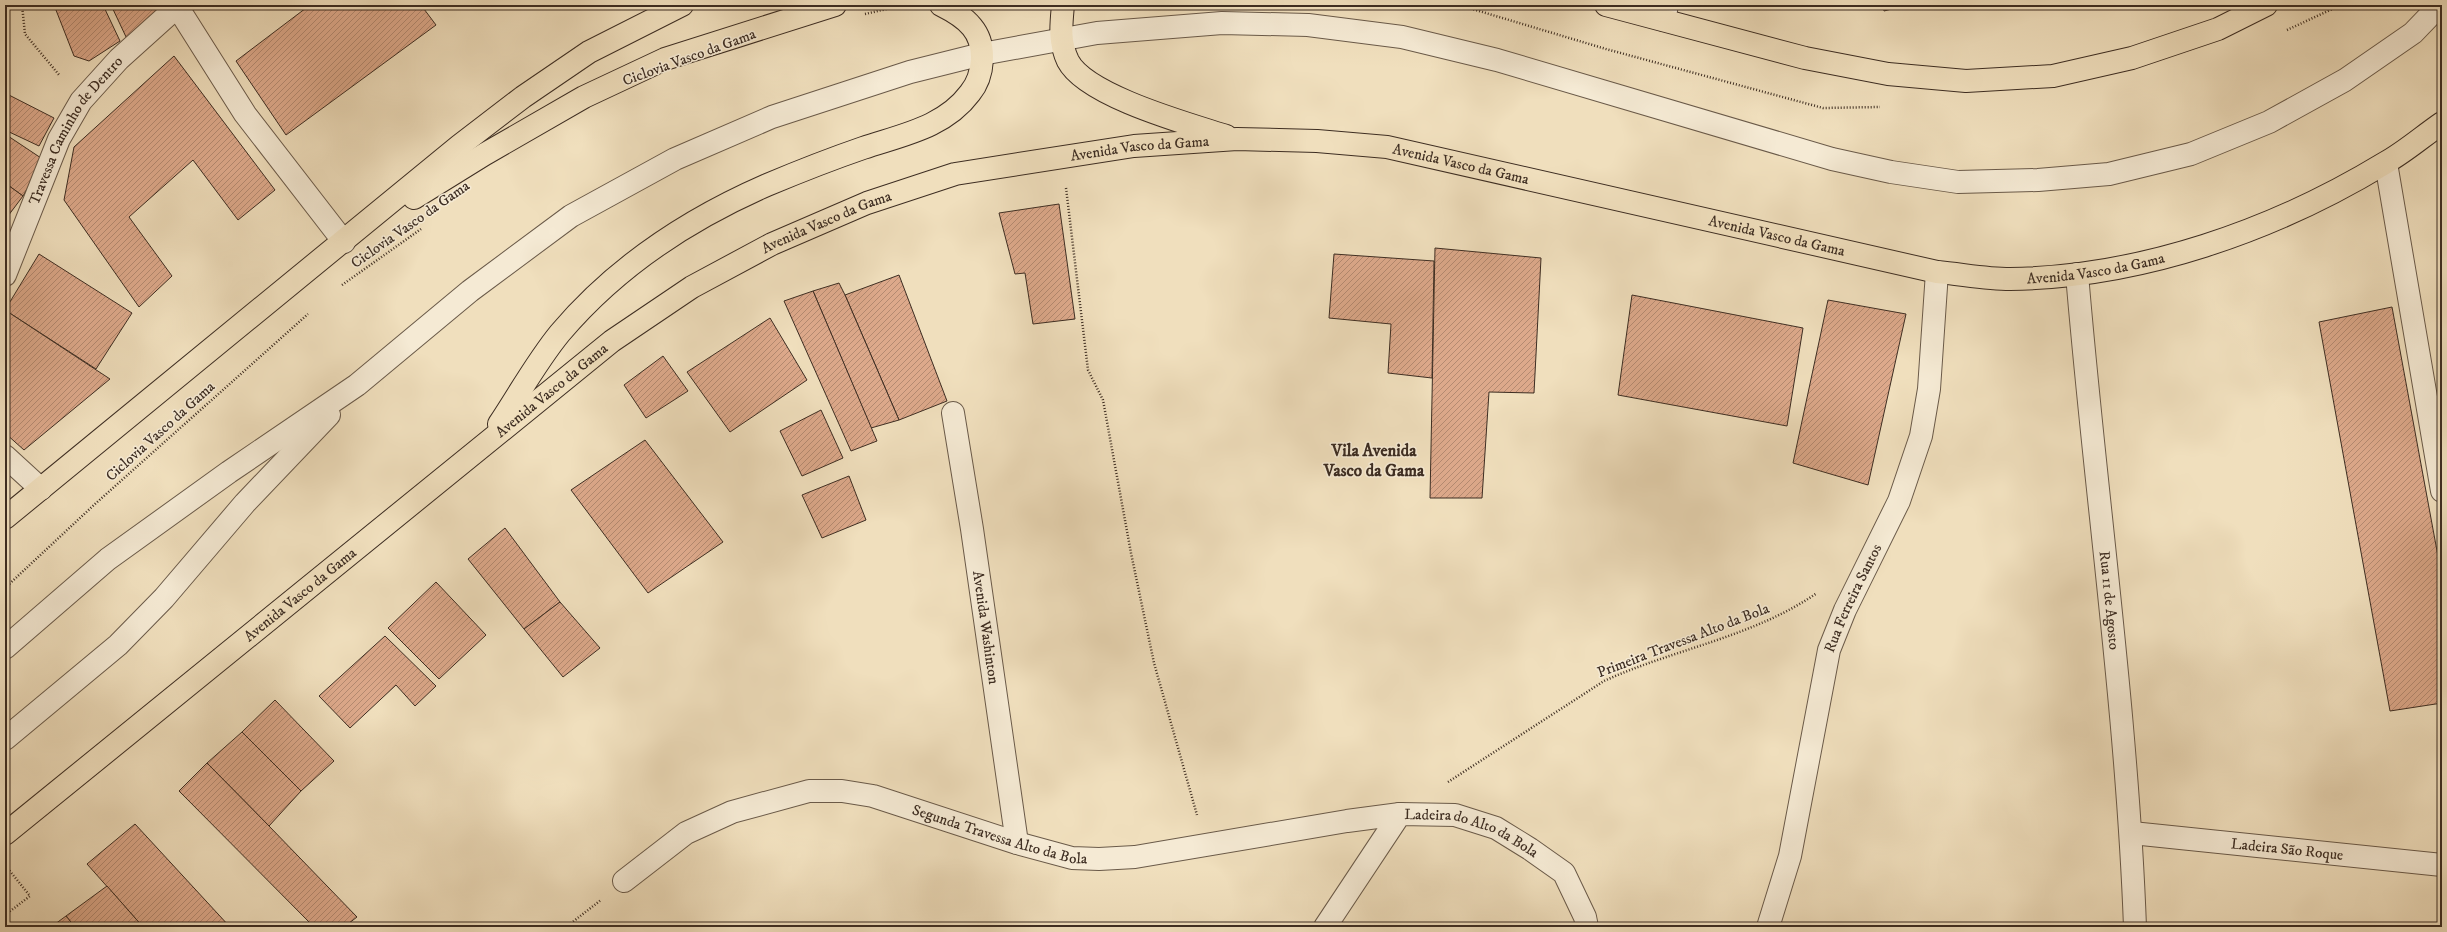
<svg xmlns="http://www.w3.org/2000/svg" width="2447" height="932" font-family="'IM FELL DW Pica',serif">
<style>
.building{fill:url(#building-hatch);stroke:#3d2d22}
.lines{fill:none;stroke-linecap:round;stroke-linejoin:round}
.minor-casing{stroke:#6a5a49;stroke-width:24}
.major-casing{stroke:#3d2d22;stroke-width:24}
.path{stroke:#3d2d22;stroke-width:2.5;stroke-dasharray:1 2;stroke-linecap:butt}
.minor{stroke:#f5ead4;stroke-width:22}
.major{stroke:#f0dfbd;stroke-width:22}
.labels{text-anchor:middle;stroke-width:3;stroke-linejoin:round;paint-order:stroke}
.street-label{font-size:15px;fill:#3d2d22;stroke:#f5ead4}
.quarter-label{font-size:17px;font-weight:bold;fill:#3d2d22;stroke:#f5ead4}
</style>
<defs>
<pattern id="building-hatch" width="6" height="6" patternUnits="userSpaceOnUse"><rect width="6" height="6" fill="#dda98b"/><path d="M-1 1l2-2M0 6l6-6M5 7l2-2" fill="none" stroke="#b48a71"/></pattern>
</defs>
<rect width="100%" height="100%" fill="#f0dfbd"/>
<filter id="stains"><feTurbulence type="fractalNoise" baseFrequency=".005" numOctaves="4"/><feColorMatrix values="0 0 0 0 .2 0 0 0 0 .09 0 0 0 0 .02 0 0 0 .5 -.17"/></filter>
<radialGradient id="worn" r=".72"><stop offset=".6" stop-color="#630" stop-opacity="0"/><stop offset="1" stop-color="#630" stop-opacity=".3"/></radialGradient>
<g class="building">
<path d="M54,5H103L120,41L89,61L74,56Z"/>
<path d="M111,5H169L127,39Z"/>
<path d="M310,5H421L436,25L286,135L236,61Z"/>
<path d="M1883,5H1907L1884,11Z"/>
<path d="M174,56L275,190L238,220L193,160L129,217L172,276L139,307L64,200L74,147Z"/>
<path d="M5,93L54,118L39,146L5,130Z"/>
<path d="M5,134L44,160L23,196L5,183Z"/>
<path d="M5,183L23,196L5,220Z"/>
<path d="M1059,204L1075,319L1033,324L1025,273L1015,274L999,213Z"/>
<path d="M5,226L14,232L5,243Z"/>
<path d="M1435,248L1541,258L1534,393L1489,392L1482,498H1430Z"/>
<path d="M39,254L132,313L96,369L5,310Z"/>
<path d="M1334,254L1434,261L1432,378L1388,373L1391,324L1329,318Z"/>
<path d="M899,275L947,401L899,420L845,295Z"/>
<path d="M839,283L845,295L899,420L871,428L813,291Z"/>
<path d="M813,291L877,441L851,451L784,301Z"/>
<path d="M1632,295L1803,328L1787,426L1618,395Z"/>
<path d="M1828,300L1906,314L1868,485L1793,463Z"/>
<path d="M2392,307L2442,578V703L2390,711L2319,322Z"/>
<path d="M5,310L110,379L24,450L5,433Z"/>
<path d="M770,318L807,380L730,432L687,372Z"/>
<path d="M663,356L688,391L646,418L624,385Z"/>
<path d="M821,410L843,458L802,476L780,431Z"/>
<path d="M645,440L723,542L648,593L571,490Z"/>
<path d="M849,476L866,520L822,538L802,495Z"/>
<path d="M505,528L560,602L524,629L468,559Z"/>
<path d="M436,582L486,635L439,679L388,628Z"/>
<path d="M560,602L600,648L563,677L524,629Z"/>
<path d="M385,636L436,686L415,706L396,685L350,728L319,696Z"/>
<path d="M275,700L334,761L301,791L242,732Z"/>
<path d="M242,732L301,791L269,826L207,763Z"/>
<path d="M207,763L269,826L357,917L344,927H314L179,791Z"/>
<path d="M135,824L230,927H143L87,864Z"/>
<path d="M107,886L143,927H75L66,916Z"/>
<path d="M66,916L75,927H51Z"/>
</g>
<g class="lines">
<g class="minor-casing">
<g id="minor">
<path d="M178,8L245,114L344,242"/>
<path d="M1664,20L1667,5"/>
<path d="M2386,163L2442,491"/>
<path id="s1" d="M2077,274C2095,492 2127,709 2135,927"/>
<path id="s2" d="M5,275L59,139L81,101L119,59L179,5"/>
<path id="s3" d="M953,413L972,529L1017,843"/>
<path d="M5,456L41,489"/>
<path d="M5,648L108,559L229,472L357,385L470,291L571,216L675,159L772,117L910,72L982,54L1097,33L1222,23L1308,25L1402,37L1497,60L1832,159L1891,172L1958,182L2038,180L2109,174L2191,154L2269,122L2345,80L2413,33L2440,5"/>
<path d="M5,739L118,645L164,598L245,503L329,415"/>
<path id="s4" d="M2132,833L2442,865"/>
<path id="s5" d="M624,881L686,833L732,812L809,791H842L873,796L1017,843L1072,858L1099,859L1135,857L1347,821L1400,814"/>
<path id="s6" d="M1325,927L1400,814L1455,815L1496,828L1530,849L1564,873L1585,917L1587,927"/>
<path id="s7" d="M1768,927L1790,856L1829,650L1845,610L1899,501L1921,436L1929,389L1937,272"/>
</g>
</g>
<g class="major-casing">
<g id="major">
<path d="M1063,5C1061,26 1059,42 1068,61C1086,96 1189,124 1226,136"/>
<path d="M1606,5L1805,58L1888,74L1966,81L2053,76L2132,58L2218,29L2266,5"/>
<path d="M414,198L485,154L584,97L665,59L835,5"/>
<path d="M499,424C519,394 537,361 560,333C615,268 689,219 767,185C798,172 831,159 863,148C901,135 944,128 970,93C984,76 987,45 972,27C964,17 953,11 941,5"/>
<path d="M5,518L459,146L523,97L589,52L682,5"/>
<path id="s8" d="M5,834L612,341L692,287L772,244L867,203L955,174L1134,146L1237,139L1317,141L1387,147L1937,272C1961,274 1986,279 2010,279C2141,277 2273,231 2385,163C2405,152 2423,136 2442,123"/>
</g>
</g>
<g class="path">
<path d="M22,5L25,34L60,76"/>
<path d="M1459,5L1606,49L1823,108L1880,107"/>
<path d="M865,14L904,5"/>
<path d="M2287,30L2341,5"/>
<path d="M1066,188L1088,370L1103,400L1131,553L1154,663L1197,815"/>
<path d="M342,285L421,229"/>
<path d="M5,588L95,504L308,314"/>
<path d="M1448,782L1604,681C1674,649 1753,637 1817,593"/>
<path d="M5,915L30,896L5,865"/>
<path d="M566,927L601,900"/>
</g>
<use href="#minor" class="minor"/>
<use href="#major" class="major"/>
</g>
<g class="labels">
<g class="street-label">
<text transform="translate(689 57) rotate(-20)" y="5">Ciclovia Vasco da Gama</text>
<text dy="5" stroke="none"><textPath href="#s2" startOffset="162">Travessa Caminho de Dentro</textPath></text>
<text dy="5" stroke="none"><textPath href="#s8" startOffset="1352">Avenida Vasco da Gama</textPath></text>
<text dy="5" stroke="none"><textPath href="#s8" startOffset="1676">Avenida Vasco da Gama</textPath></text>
<text dy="5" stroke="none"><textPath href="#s8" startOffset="1028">Avenida Vasco da Gama</textPath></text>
<text transform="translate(410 224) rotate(-35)" y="5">Ciclovia Vasco da Gama</text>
<text dy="5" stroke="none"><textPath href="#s8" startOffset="2000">Avenida Vasco da Gama</textPath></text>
<text dy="5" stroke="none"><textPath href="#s8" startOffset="2324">Avenida Vasco da Gama</textPath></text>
<text dy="5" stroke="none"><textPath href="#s8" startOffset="704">Avenida Vasco da Gama</textPath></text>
<text transform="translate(160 431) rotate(-42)" y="5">Ciclovia Vasco da Gama</text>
<text dy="5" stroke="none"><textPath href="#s8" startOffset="380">Avenida Vasco da Gama</textPath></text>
<text dy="5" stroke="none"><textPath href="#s7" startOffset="341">Rua Ferreira Santos</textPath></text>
<text dy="5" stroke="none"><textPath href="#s1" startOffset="328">Rua 11 de Agosto</textPath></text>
<text dy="5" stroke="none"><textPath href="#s3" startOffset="217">Avenida Washinton</textPath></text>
<text transform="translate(1683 640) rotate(-21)" y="5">Primeira Travessa Alto da Bola</text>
<text dy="5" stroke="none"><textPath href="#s5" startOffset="406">Segunda Travessa Alto da Bola</textPath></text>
<text dy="5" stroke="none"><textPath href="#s6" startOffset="211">Ladeira do Alto da Bola</textPath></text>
<text dy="5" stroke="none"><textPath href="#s4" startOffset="156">Ladeira São Roque</textPath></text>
</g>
<g class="quarter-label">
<text x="1374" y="456">Vila Avenida<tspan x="1374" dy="20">Vasco da Gama</tspan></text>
</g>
</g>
<rect width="2447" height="932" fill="none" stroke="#f0dfbd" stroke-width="20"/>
<rect x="6" y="6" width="2435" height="920" fill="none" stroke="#3d2d22" stroke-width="2"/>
<rect x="10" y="10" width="2427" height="912" fill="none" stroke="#3d2d22"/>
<rect width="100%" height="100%" filter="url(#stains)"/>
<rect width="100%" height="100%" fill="url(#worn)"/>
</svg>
